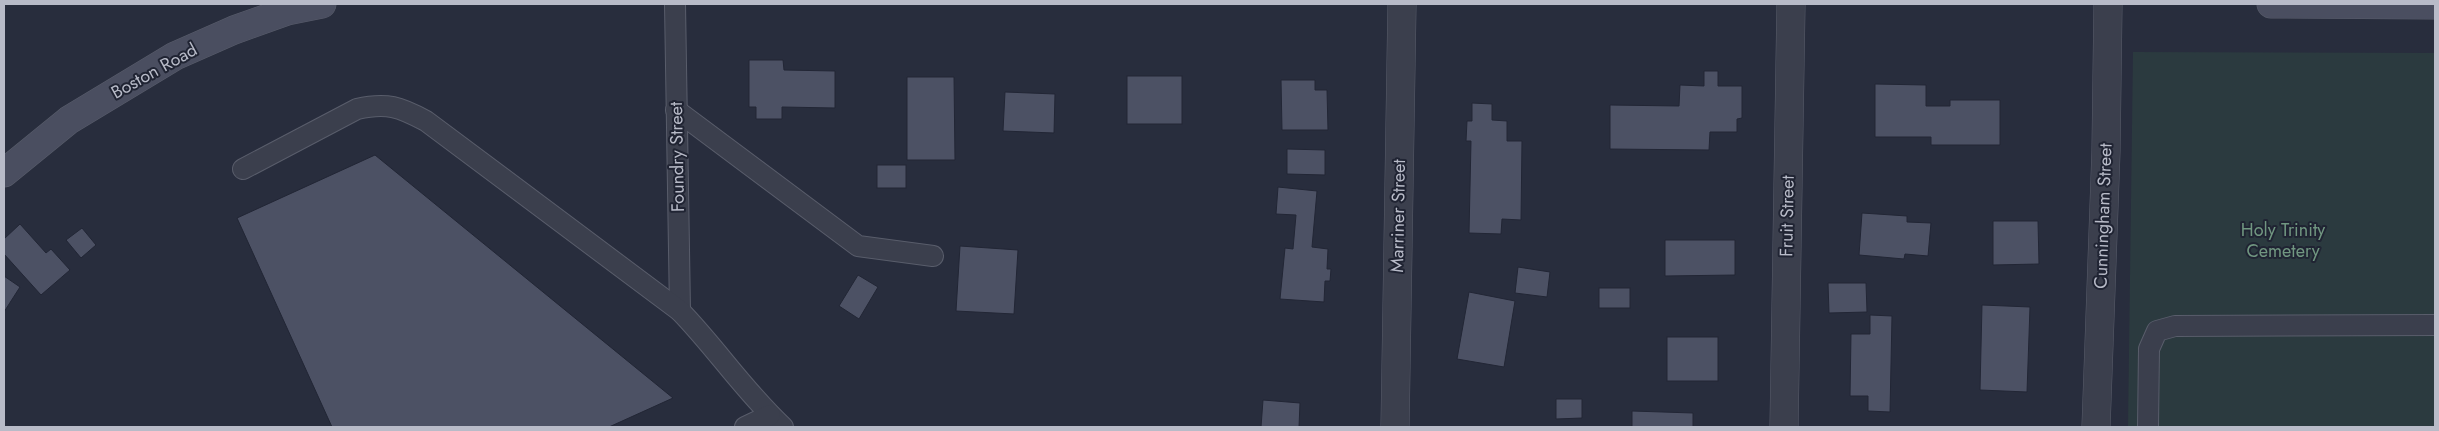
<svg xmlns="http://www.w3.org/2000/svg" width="2439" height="431" font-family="Jost,sans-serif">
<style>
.green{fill:#2b3a3f}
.building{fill:#4c5164;stroke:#222635}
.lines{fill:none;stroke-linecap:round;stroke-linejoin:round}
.service-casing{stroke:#595d6b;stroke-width:22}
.minor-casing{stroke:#595d6b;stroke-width:29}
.secondary-casing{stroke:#595d6b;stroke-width:29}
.service{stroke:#3b3f4d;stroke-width:20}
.minor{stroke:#3b3f4d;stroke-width:28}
.secondary{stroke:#4a4e60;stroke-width:28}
.labels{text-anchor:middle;stroke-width:4;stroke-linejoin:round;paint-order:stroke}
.street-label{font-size:18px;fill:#b8bbc8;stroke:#202433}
.park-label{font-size:18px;fill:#719781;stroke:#202433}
</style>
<rect width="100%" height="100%" fill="#282d3d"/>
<path class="green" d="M2133,52L2435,53V427H2128Z"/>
<g class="building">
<path d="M749,60H783L784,70L835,71V108L782,107V119H756V107H749Z"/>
<path d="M1704,71H1718V86H1742V118L1737,119V132H1710L1709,150L1610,149V105L1679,106L1680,85L1704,86Z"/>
<rect x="1127" y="76" width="55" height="48"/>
<path d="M907,77H954L955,160H907Z"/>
<path d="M1281,80H1315V90H1327L1328,130H1282Z"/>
<path d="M1875,84L1926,85V106H1950V100H2000V145H1931V137H1875Z"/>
<path d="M1005,92L1055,94L1054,133L1003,131Z"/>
<path d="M1472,103L1492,104V120L1507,121V141H1522L1521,220L1502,219L1501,234L1469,233L1471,141H1466L1467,121H1472Z"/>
<path d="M1287,149L1325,150V175L1287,174Z"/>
<path d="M375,155L673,398L609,427H332L237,218Z"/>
<rect x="877" y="165" width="29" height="23"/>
<path d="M1278,187L1317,191L1312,247L1328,249L1327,269H1331L1330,281H1325L1324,302L1280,299L1285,248L1293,249L1296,215L1276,214Z"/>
<path d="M1862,213L1907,216V222L1931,223L1928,256L1905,254L1904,259L1859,255Z"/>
<path d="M1993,221H2038L2039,264L1993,265Z"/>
<path d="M20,224L46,253L51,249L70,270L41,295L4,254V239Z"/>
<path d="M82,228L96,245L81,258L66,240Z"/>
<path d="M1665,240H1735V275L1665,276Z"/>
<path d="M960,246L1018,250L1014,314L956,311Z"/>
<path d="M1518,267L1550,272L1547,297L1515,293Z"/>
<path d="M858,275L878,287L859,319L839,306Z"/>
<path d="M4,276L20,287L4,312Z"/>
<path d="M1828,283H1866L1867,312L1829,313Z"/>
<rect x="1599" y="288" width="31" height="20"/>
<path d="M1469,292L1515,301L1504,367L1457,359Z"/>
<path d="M1982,305L2030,307L2027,392L1980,390Z"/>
<path d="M1870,315L1892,316L1890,412L1868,411V396H1850L1851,334H1870Z"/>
<rect x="1667" y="337" width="51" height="44"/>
<path d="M1556,399H1582V418L1556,419Z"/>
<path d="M1263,400L1300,403L1299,427H1261Z"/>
<path d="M1632,411L1693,413V427H1632Z"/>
</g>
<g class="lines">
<g class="service-casing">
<g id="service">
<path d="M675,4L680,311"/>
<path d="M676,110L858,246L933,256"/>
<path d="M243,169L357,109C387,102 400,107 426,121L680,311C716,348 745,392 783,427"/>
<path d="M745,427L770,415"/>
<path d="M2148,427L2149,349L2157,331L2175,326L2435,325"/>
</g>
</g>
<g class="minor-casing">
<g id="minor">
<path d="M1395,427L1402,4"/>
<path d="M1784,427L1791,4"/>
<path d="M2096,427L2106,151L2108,4"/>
</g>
</g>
<g class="secondary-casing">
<g id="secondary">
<path d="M2271,4L2435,5"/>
<path d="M4,173L69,120L175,56L234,30L287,11L322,4"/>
</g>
</g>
<use href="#service" class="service"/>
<use href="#minor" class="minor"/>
<use href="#secondary" class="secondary"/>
</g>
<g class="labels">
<g class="street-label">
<text transform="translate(154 71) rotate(-29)" y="6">Boston Road</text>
<text transform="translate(677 157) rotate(-91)" y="6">Foundry Street</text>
<text transform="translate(1398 216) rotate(-89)" y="6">Marriner Street</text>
<text transform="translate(1787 216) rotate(-89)" y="6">Fruit Street</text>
<text transform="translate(2103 216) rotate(-88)" y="6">Cunningham Street</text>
</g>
<g class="park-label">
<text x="2283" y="236">Holy Trinity<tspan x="2283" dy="21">Cemetery</tspan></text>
</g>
</g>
<rect width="2439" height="431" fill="none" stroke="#b8bbc8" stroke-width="10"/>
</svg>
